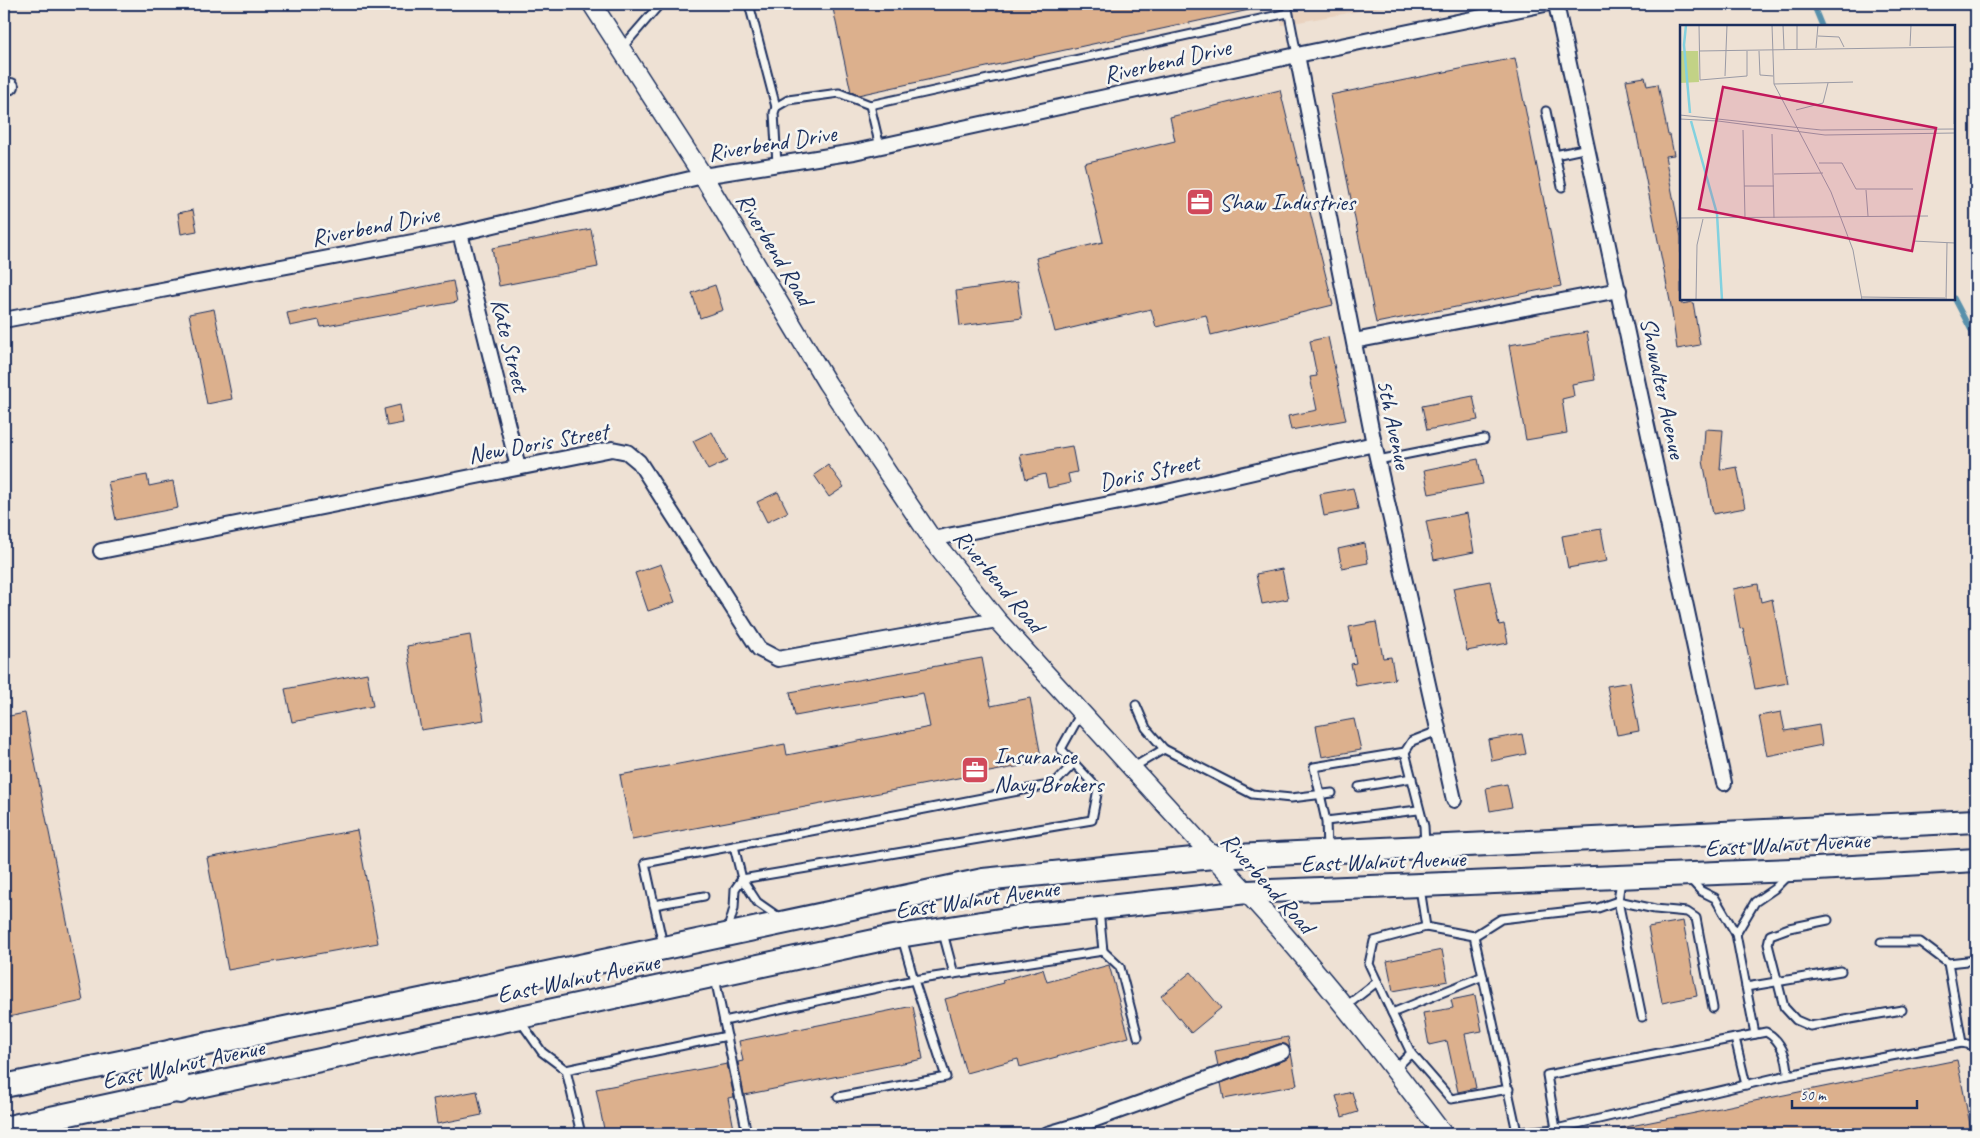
<svg xmlns="http://www.w3.org/2000/svg" width="1980" height="1138" font-family="Caveat,sans-serif">
<style>
.built{fill:#e9d2bf}
.lines{fill:none;stroke-linecap:round;stroke-linejoin:round}
.stream{stroke:#5990ab;stroke-width:5}
.building{fill:#dcb08d;stroke:#1b2f5e}
.service-casing{stroke:#1b2f5e;stroke-width:11}
.minor-casing{stroke:#1b2f5e;stroke-width:18}
.tertiary-casing{stroke:#1b2f5e;stroke-width:21}
.primary-casing{stroke:#1b2f5e;stroke-width:26}
.service{stroke:#f6f6f2;stroke-width:7}
.minor{stroke:#f6f6f2;stroke-width:14}
.tertiary{stroke:#f6f6f2;stroke-width:18}
.primary{stroke:#f6f6f2;stroke-width:22}
.labels{text-anchor:middle;stroke-width:5;stroke-linejoin:round;paint-order:stroke}
.street-label{font-size:24px;fill:#1b2f5e;stroke:#f6f6f2}
.poi-label{font-size:24px;fill:#1b2f5e;stroke:#f6f6f2;text-anchor:start}
.inset-river{fill:none;stroke:#82d1df;stroke-width:2.5}
.inset-road{fill:none;stroke:#9a9aa5;stroke-width:1}
.view{fill:#c2185b;fill-opacity:0.15;stroke:#c2185b;stroke-width:2.5}
.inset-edge{fill:none;stroke:#1b2f5e;stroke-width:2.5}
</style>
<rect width="100%" height="100%" fill="#eee1d4"/>
<filter id="ink" filterUnits="userSpaceOnUse"><feTurbulence type="fractalNoise" baseFrequency=".02" numOctaves="2"/><feDisplacementMap in="SourceGraphic" scale="10" xChannelSelector="R" yChannelSelector="G"/><feConvolveMatrix kernelMatrix="1 2 1 2 8 2 1 2 1" color-interpolation-filters="sRGB"/></filter>
<g filter="url(#ink)">
<path class="built" d="M1278,4H1398L1282,25Z"/>
<g class="lines">
<g class="stream">
<path d="M1813,4L1822,26"/>
<path d="M1954,298L1976,340"/>
</g>
</g>
<g class="building">
<path d="M832,4H1249V10L858,95L851,92Z"/>
<path d="M1515,58L1561,286L1376,323L1330,95Z"/>
<path d="M1645,77L1647,86L1658,84L1668,135H1670L1674,155L1665,156L1681,237V304L1693,302L1700,345L1677,349L1671,306L1626,80Z"/>
<path d="M1280,90L1333,305L1211,335L1206,315L1156,327L1151,309L1055,332L1036,258L1103,242L1084,163L1175,141L1170,117Z"/>
<path d="M193,210L197,231L181,234L178,213Z"/>
<path d="M591,229L598,267L499,286L492,248Z"/>
<path d="M453,281L457,302L321,327L319,320L290,326L287,313Z"/>
<path d="M1017,282L1022,318L960,326L956,291Z"/>
<path d="M715,285L723,310L700,318L692,293Z"/>
<path d="M214,309L232,399L207,404L189,314Z"/>
<path d="M1587,332L1595,380L1572,384L1574,396L1562,399L1567,433L1526,440L1509,345Z"/>
<path d="M1328,337L1346,420L1291,430L1288,416L1317,410L1310,377L1317,376L1310,341Z"/>
<path d="M1473,396L1478,420L1427,430L1422,406Z"/>
<path d="M400,405L403,423L387,426L384,409Z"/>
<path d="M1705,429L1723,430L1720,470L1737,467L1745,508L1713,514L1703,461Z"/>
<path d="M712,432L727,461L708,470L693,441Z"/>
<path d="M1072,446L1077,472L1068,474L1070,483L1048,488L1045,474L1026,479L1020,455Z"/>
<path d="M1478,459L1483,484L1429,494L1424,470Z"/>
<path d="M828,465L844,487L829,497L814,475Z"/>
<path d="M147,475L149,486L173,481L178,508L116,520L108,482Z"/>
<path d="M1353,488L1358,509L1324,516L1320,494Z"/>
<path d="M778,492L788,512L767,522L757,502Z"/>
<path d="M1467,513L1474,552L1434,560L1426,521Z"/>
<path d="M1601,529L1607,561L1568,568L1562,536Z"/>
<path d="M1365,543L1368,563L1342,568L1338,549Z"/>
<path d="M661,564L675,602L648,611L635,573Z"/>
<path d="M1282,569L1288,599L1262,604L1256,574Z"/>
<path d="M1490,581L1499,625L1504,624L1508,643L1467,651L1453,588Z"/>
<path d="M1758,584L1761,602L1772,599L1788,683L1755,689L1743,628L1740,629L1733,589Z"/>
<path d="M1376,622L1383,658L1391,657L1395,679L1356,686L1351,664L1356,663L1349,627Z"/>
<path d="M470,635L484,720L421,730L407,646Z"/>
<path d="M982,658L991,706L1030,698L1042,762L632,840L620,775L785,744L787,755L930,727L923,693L795,716L790,692Z"/>
<path d="M367,673L373,706L292,722L285,689Z"/>
<path d="M1630,682L1639,731L1617,735L1607,686Z"/>
<path d="M1781,712L1785,731L1819,725L1822,745L1767,756L1759,716Z"/>
<path d="M25,713L83,1001L4,1018V717Z"/>
<path d="M1354,719L1361,750L1322,757L1316,726Z"/>
<path d="M1522,734L1526,754L1492,761L1488,740Z"/>
<path d="M1507,784L1512,807L1490,811L1486,788Z"/>
<path d="M357,830L378,943L228,970L207,858Z"/>
<path d="M1683,921L1697,996L1662,1003L1648,927Z"/>
<path d="M1442,950L1448,981L1393,991L1387,961Z"/>
<path d="M1109,965L1129,1037L1020,1067L1018,1059L966,1073L945,999L1003,983L1002,980L1043,969L1047,982Z"/>
<path d="M1191,972L1221,1008L1191,1033L1161,996Z"/>
<path d="M1475,995L1482,1031L1465,1034L1476,1088L1458,1092L1447,1041L1429,1045L1423,1013L1453,1008L1451,1000Z"/>
<path d="M913,1006L923,1059L744,1095L738,1062L743,1061L739,1041Z"/>
<path d="M1288,1037L1290,1048L1284,1044H1279L1218,1066L1215,1051Z"/>
<path d="M1291,1053L1297,1085L1224,1099L1221,1083L1285,1060Z"/>
<path d="M1957,1060L1972,1134H1621V1128Z"/>
<path d="M727,1064L734,1097L728,1098L735,1134H605L596,1089Z"/>
<path d="M477,1091L482,1115L437,1124L433,1099Z"/>
<path d="M1352,1092L1358,1112L1342,1117L1336,1096Z"/>
</g>
<g class="lines">
<g class="service-casing">
<g id="service">
<path d="M749,4L776,107"/>
<path d="M1287,4L1297,55"/>
<path d="M621,49L660,4"/>
<path d="M870,105L880,147"/>
<path d="M1546,111L1562,187"/>
<path d="M1555,155L1588,148"/>
<path d="M777,164L774,113L776,107L788,100L839,93L870,105L1288,13"/>
<path d="M1378,460L1484,439"/>
<path d="M1136,705L1146,728L1164,749"/>
<path d="M1405,752L1412,741L1438,731"/>
<path d="M1132,768L1164,749L1252,794L1291,798L1332,793"/>
<path d="M1359,787L1412,778"/>
<path d="M1326,821L1418,810"/>
<path d="M734,846L1054,784L1074,763"/>
<path d="M1327,849L1326,821L1314,767L1405,752L1424,826L1425,845"/>
<path d="M1690,879L1701,891L1715,898L1736,934L1755,902L1774,889L1787,876"/>
<path d="M1420,888L1426,927"/>
<path d="M654,905L704,896"/>
<path d="M1828,920L1789,928L1770,935L1768,944L1784,1007L1796,1020L1810,1026L1902,1010"/>
<path d="M727,932L734,908L735,889L742,879L1092,820L1098,789L1061,749L1081,713"/>
<path d="M943,933L954,974"/>
<path d="M1736,934L1755,1034"/>
<path d="M1474,936L1501,919L1598,908L1618,901L1621,880"/>
<path d="M663,945L645,863L734,846L742,879L757,902L780,918"/>
<path d="M1103,951L1120,967L1138,1037"/>
<path d="M1948,963L1976,960"/>
<path d="M715,978L747,1134"/>
<path d="M1746,987L1841,971"/>
<path d="M1346,1006L1377,982"/>
<path d="M1392,1013L1483,976"/>
<path d="M1642,1017L1618,901L1655,909L1687,912L1696,918L1713,1008"/>
<path d="M724,1021L914,980L1103,951L1099,910"/>
<path d="M521,1022L542,1052L566,1070"/>
<path d="M1766,1032C1781,1040 1788,1058 1788,1075L1556,1129L1547,1075Z"/>
<path d="M1735,1038L1746,1085"/>
<path d="M1962,1043L1976,1046"/>
<path d="M1394,1070L1411,1053"/>
<path d="M1788,1075L1962,1043L1948,963L1920,942H1881"/>
<path d="M1509,1089L1451,1099L1411,1053L1392,1013L1369,964L1374,941L1426,927L1474,936L1517,1132"/>
<path d="M838,1097L946,1077L914,980L902,938"/>
<path d="M581,1134L566,1070L727,1036"/>
<path d="M1517,1134V1132L1556,1129L1557,1134"/>
</g>
</g>
<g class="minor-casing">
<g id="minor">
<path d="M1556,4L1724,783"/>
<path d="M1297,55L1374,444L1454,800"/>
<path d="M4,87L11,86"/>
<path d="M460,233L518,467"/>
<path d="M4,320L460,233L703,176L854,152L1297,55L1545,4"/>
<path d="M1354,341L1619,290"/>
<path d="M932,539L1150,496L1374,444"/>
<path d="M101,551L612,449L627,452L639,462L759,649L778,659L997,620"/>
<path d="M1048,1134L1082,1124"/>
<path d="M1075,1134L1082,1124L1282,1052"/>
</g>
</g>
<g class="tertiary-casing">
<path id="tertiary" d="M592,4L703,176L827,383L932,539L997,620L1213,857C1297,943 1371,1038 1443,1134"/>
</g>
<g class="primary-casing">
<g id="primary">
<path d="M172,1051L180,1092"/>
<path d="M4,1086L425,999L983,880L1213,857L1976,821"/>
<path d="M4,1128L893,937L1025,916L1247,892L1817,869L1976,860"/>
</g>
</g>
<use href="#service" class="service"/>
<use href="#minor" class="minor"/>
<use href="#tertiary" class="tertiary"/>
<use href="#primary" class="primary"/>
</g>
</g>
<defs>
<g id="office-square" transform="scale(1.4375)"><rect x="-9" y="-9" width="18" height="18" rx="4" fill="#d1495b" stroke="#f6f6f2"/><path d="M-6-3h4V-5.5h4V-3h4V5H-6ZM-1-4.5V-3h2v-1.5ZM-6 0V1H6V0Z" fill="#fff"/></g>
</defs>
<g fill-rule="evenodd">
<use href="#office-square" x="1200" y="202"/>
<use href="#office-square" x="975" y="770"/>
</g>
<g class="labels">
<g class="street-label">
<text transform="translate(1167 61) rotate(-13)" y="8">Riverbend Drive</text>
<text transform="translate(772 143) rotate(-9)" y="8">Riverbend Drive</text>
<text transform="translate(375 226) rotate(-11)" y="8">Riverbend Drive</text>
<text transform="translate(775 249) rotate(59)" y="8">Riverbend Road</text>
<text transform="translate(510 345) rotate(76)" y="8">Kate Street</text>
<text transform="translate(1663 388) rotate(78)" y="8">Showalter Avenue</text>
<text transform="translate(1394 424) rotate(78)" y="8">5th Avenue</text>
<text transform="translate(538 443) rotate(-10)" y="8">New Doris Street</text>
<text transform="translate(1149 472) rotate(-12)" y="8">Doris Street</text>
<text transform="translate(999 581) rotate(50)" y="8">Riverbend Road</text>
<text transform="translate(1787 844) rotate(-3)" y="8">East Walnut Avenue</text>
<text transform="translate(1383 861) rotate(-2)" y="8">East Walnut Avenue</text>
<text transform="translate(1268 883) rotate(48)" y="8">Riverbend Road</text>
<text transform="translate(977 899) rotate(-8)" y="8">East Walnut Avenue</text>
<text transform="translate(578 978) rotate(-12)" y="8">East Walnut Avenue</text>
<text transform="translate(183 1064) rotate(-12)" y="8">East Walnut Avenue</text>
</g>
<g class="poi-label">
<text x="1219" y="210">Shaw Industries</text>
<text x="994" y="764">Insurance<tspan x="994" dy="28">Navy Brokers</tspan></text>
</g>
</g>
<g transform="translate(1680 25)">
<rect width="275" height="275" fill="#eee1d4"/>
<path d="M0,26H18L19,57L0,58Z" fill="#c2d286"/>
<path class="inset-river" d="M6,0L4,20L10,88M11,96L37,189L42,275"/>
<path class="inset-road" d="M19,0L20,55L67,51V26M92,0L94,59L151,167L173,225L182,275M103,0L104,24M138,11L159,12L164,22M230,21L231,0M136,23L138,0M117,24V0M19,26L274,22M79,26L80,50L93,51M45,51L47,0M94,59L173,57M143,78L148,58M116,85L143,78M0,90L141,105L275,104M0,94L38,96L145,110L275,108M274,99L275,0M63,105L65,193M92,109L94,193M139,138H162L176,164H233M94,149L143,148M64,161H94M186,165L188,191M0,193L248,191M233,216L275,218M182,272L265,273M16,275L17,220L23,194M266,275L267,218"/>
<path class="view" d="M43,62L256,103L232,226L19,184Z"/>
<rect width="275" height="275" class="inset-edge"/>
</g>
<rect width="1980" height="1138" fill="none" stroke="#f6f6f2" stroke-width="20"/>
<rect x="10" y="10" width="1960" height="1118" fill="none" stroke="#1b2f5e" stroke-width="2" filter="url(#ink)"/>
<path d="M1792 1100v8h125v-8" fill="none" stroke="#1b2f5e" stroke-width="2.5"/>
<text x="1800" y="1100" font-size="15" fill="#1b2f5e" stroke="#f6f6f2" stroke-width="4" paint-order="stroke">50 m</text>
</svg>
